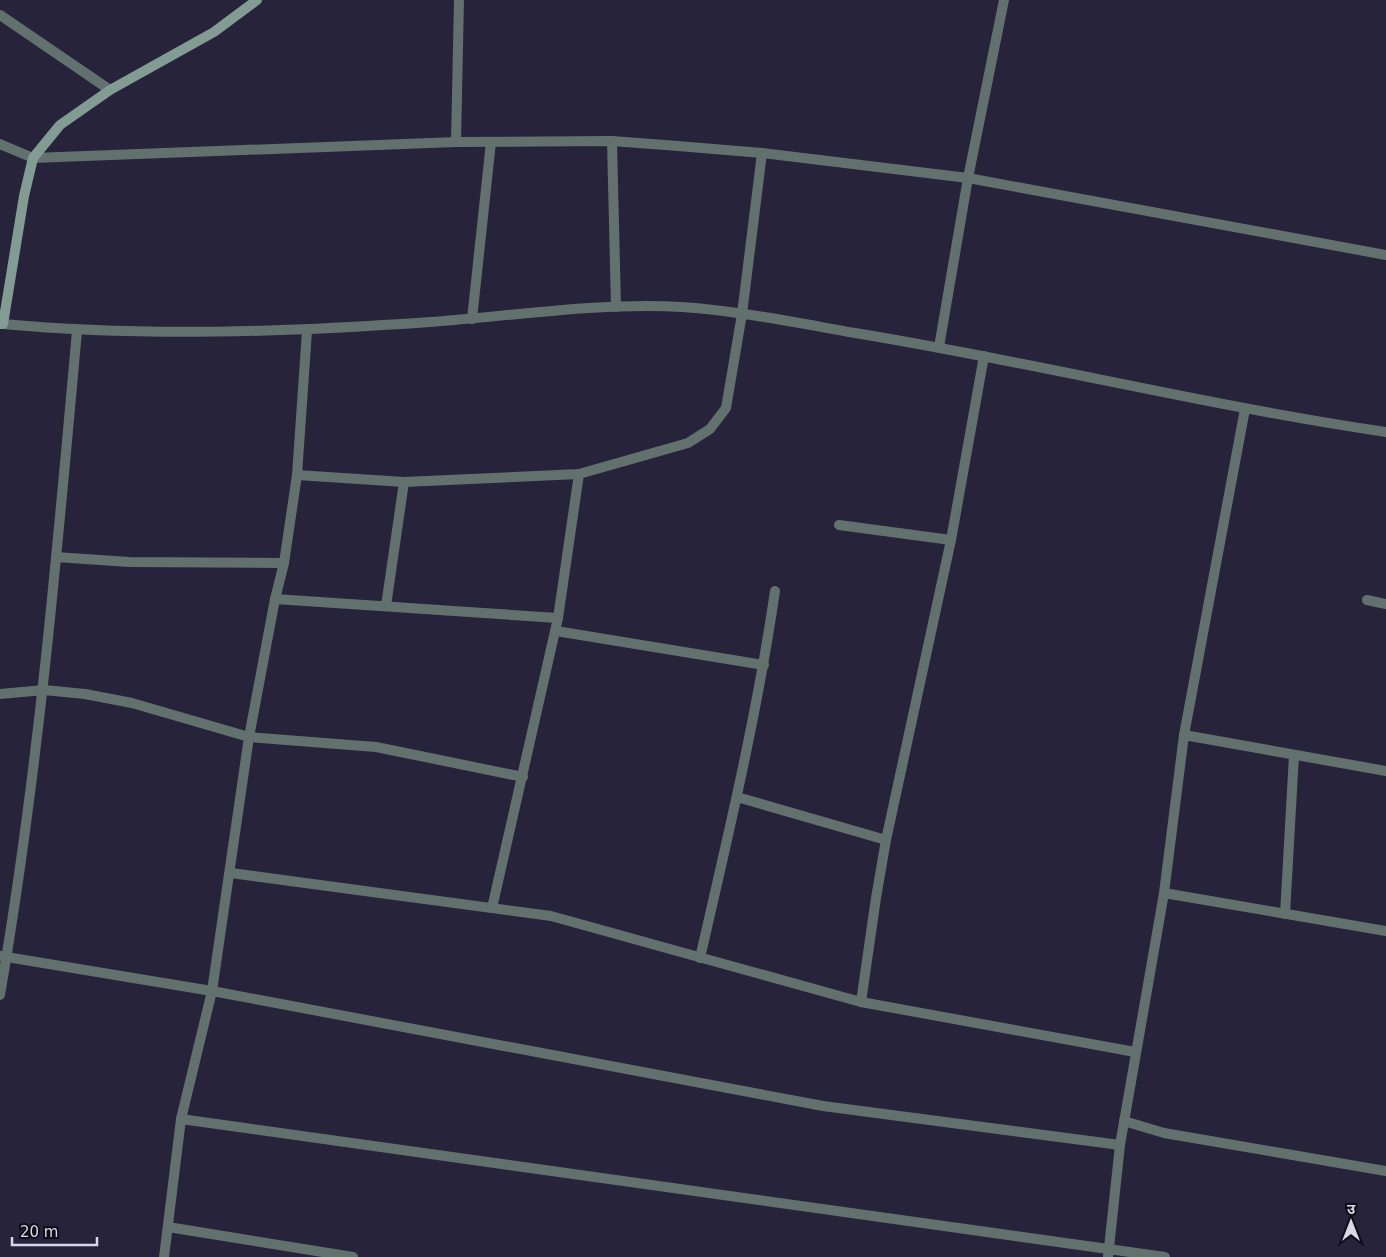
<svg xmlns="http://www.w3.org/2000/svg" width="1386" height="1257" font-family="'DejaVu Sans','Noto Sans Devanagari',sans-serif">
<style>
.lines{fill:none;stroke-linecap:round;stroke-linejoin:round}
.street{stroke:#62716d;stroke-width:10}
.secondary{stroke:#829c94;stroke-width:10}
</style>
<rect width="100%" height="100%" fill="#26233a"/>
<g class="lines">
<g class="street">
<path d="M0,15L110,90"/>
<path d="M612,141L616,307"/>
<path d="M456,142L459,0"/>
<path d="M0,144L33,158L456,142L612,141L678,146L762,153L968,178L1386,255"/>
<path d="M472,319L491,142"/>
<path d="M3,324C145,337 288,332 430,322C513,316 599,302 682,307C740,311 798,323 855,333C1033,362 1208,406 1386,432"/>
<path d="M939,347L968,178L1004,0"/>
<path d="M297,475L404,482L579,474L688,443L710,429L726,408L742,314L762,153"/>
<path d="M839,525L951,540"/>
<path d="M56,557L129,562L284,563"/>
<path d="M275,599L558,618"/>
<path d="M1367,600L1386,604"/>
<path d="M386,606L404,482"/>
<path d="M556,631L764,665"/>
<path d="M0,694L44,690L85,694L132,703L249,737L376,747L523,777"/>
<path d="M1184,735L1386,771"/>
<path d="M737,797L886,840"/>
<path d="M231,873L551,916L861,1002L1135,1052"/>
<path d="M1164,893L1386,931"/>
<path d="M492,908L558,618L579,474"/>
<path d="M1285,914L1294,755"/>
<path d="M0,956L212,991L823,1106L1120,1145"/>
<path d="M700,958C728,836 757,715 775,591"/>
<path d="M0,995C38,775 57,553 77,331"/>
<path d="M861,1002L876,898L886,840L951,540L984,356"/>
<path d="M181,1119L1165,1257"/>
<path d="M1124,1121L1164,1133L1386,1171"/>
<path d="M168,1227L353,1257"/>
<path d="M164,1257L181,1119L212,991L249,737L275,599L284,563L297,475L307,331"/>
<path d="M1108,1257L1120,1145L1164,893L1184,735L1245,409"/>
</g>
<path class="secondary" d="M0,324H3L24,196L33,158L60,125L110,90L214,32L257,0"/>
</g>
<g transform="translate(1351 1222)" stroke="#0f0e18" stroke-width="4" paint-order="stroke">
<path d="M0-4L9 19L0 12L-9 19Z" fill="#dad8e8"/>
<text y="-8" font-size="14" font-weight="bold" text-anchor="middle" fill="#dad8e8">उ</text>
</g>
<path d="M12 1237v8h85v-8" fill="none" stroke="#dad8e8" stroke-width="2.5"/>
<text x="20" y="1237" font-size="15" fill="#dad8e8" stroke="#0f0e18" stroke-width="4" paint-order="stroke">20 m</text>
</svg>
